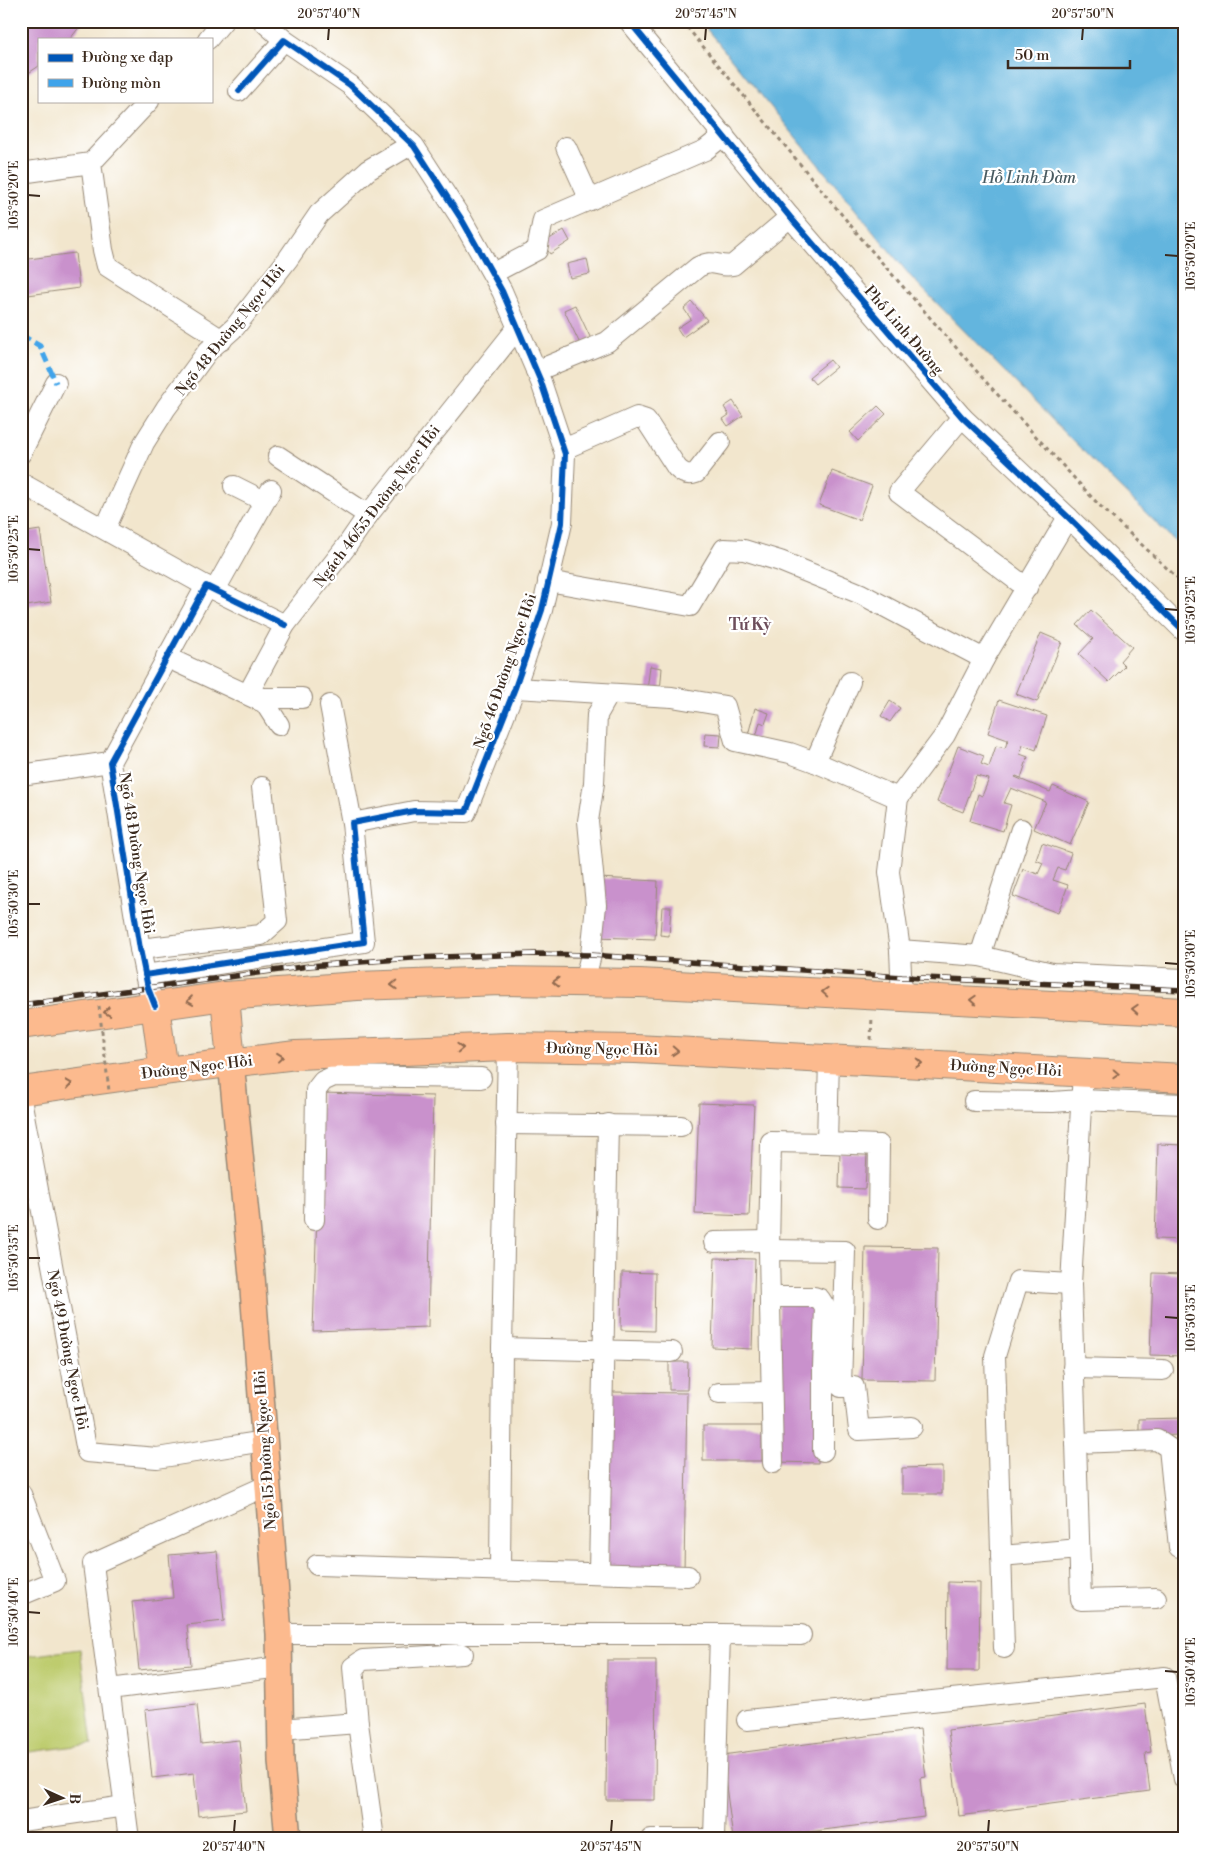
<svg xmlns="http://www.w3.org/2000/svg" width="1205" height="1860" font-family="'Libre Bodoni',serif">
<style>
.green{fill:#becc6e;stroke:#7c7b46}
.water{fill:#63b5de;stroke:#4f707e}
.building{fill:#c991cc}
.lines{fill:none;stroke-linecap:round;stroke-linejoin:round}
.minor-casing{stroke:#968876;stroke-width:22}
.major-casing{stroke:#968876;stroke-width:28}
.highway-casing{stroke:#968876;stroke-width:30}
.path{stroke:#968876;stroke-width:3;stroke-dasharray:4 4;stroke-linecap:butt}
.minor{stroke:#fff;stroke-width:20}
.major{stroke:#fcba8e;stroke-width:25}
.highway{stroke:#fcba8e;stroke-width:28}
.rail-casing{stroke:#3b2a1e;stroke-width:5.5}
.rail{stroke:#fff;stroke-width:4;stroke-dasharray:11;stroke-linecap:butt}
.path-bridge{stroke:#968876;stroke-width:3;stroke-dasharray:4 4;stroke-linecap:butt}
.quiet{stroke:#3fa3ea;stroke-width:5;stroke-dasharray:10 5;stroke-linecap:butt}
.cycleway-casing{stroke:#fff;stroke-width:9}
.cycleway{stroke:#0057b8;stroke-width:6}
.oneway{stroke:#926b50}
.ticks{fill:none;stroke:#3b2a1e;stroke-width:2}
.labels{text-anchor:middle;stroke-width:4.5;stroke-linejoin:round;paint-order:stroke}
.street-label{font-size:15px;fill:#3b2a1e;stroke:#fff}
.water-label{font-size:16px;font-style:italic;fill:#495b61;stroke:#fff}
.neighbourhood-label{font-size:16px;font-weight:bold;fill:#6d4e5b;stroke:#fff}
.neatline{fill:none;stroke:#3b2a1e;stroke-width:2}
.ticks-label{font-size:12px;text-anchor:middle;fill:#3b2a1e}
</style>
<rect width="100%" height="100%" fill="#fff"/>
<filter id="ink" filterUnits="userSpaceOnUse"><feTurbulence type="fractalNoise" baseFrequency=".02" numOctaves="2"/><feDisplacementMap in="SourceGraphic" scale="10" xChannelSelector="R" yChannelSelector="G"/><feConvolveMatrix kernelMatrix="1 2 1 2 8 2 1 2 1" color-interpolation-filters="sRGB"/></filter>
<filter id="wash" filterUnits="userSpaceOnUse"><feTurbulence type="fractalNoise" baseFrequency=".0096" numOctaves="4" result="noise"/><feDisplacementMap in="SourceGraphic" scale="20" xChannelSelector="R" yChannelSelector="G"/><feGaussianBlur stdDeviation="1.12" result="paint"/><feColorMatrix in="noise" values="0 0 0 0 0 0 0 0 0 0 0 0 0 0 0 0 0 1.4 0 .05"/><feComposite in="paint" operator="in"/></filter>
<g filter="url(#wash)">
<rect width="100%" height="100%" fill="#f2e6cd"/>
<path class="green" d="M80,1649L92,1744L21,1753V1657Z"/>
<path class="water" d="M700,21H1184V550L1103,471L912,278Z"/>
<g id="blocks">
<g class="building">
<path d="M21,21H84L70,39H39V66L21,78Z"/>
<path d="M564,230L570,241L550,254L543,243Z"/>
<path d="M75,253L79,288L21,296V260Z"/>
<path d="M587,259L590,274L570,278L567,264Z"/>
<path d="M692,302L707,320L683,337L677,328L691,319L684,309Z"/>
<path d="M575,305L591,339L580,344L564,310Z"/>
<path d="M830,360L836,367L815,384L809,377Z"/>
<path d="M733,401L743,416L728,426L723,419L729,415L724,407Z"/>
<path d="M878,406L886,414L858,441L850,432Z"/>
<path d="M832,471L872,486L859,520L819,505Z"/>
<path d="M40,530L51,602L21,607V533Z"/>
<path d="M1091,610L1132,647L1120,661L1125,666L1109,682L1079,654L1093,639L1077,625Z"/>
<path d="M1041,633L1062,642L1037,702L1016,694Z"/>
<path d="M650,666L662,668L660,692L647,691Z"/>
<path d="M999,700L1047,716L1036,750L1023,745L1020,754L1028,757L1021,778L1016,776L1015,777L1050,792L1053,786L1089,802L1070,845L1034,829L1046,802L1011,788L1004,803L1011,805L1003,831L970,821L978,794L982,796L989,779L976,776L963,812L937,802L958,746L984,756L981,764L989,767L996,746L1005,748L1008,740L988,733Z"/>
<path d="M890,701L900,708L890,722L881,716Z"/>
<path d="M755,708L769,713L765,724L760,722L755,741L747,739Z"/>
<path d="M705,733L721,734L720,747L704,746Z"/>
<path d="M1042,843L1071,853L1065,870L1058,868L1053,880L1068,885L1058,913L1013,896L1023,869L1038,874L1043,863L1036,860Z"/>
<path d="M598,878L658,881L655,939L596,937Z"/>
<path d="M662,907H671L669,936L660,935Z"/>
<path d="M321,1093L433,1096L428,1327L313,1331Z"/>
<path d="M699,1103L754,1105L749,1216L695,1214Z"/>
<path d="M1158,1144L1184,1145V1240L1155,1239Z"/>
<path d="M840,1152L867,1153L865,1189L839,1188Z"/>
<path d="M865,1247L938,1248L935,1381L862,1380Z"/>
<path d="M715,1258L755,1259L752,1349L712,1347Z"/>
<path d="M622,1272L655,1273L654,1331L621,1330Z"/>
<path d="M1153,1273L1184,1274L1183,1356L1150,1355Z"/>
<path d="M779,1301L819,1302L818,1463L778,1462Z"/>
<path d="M669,1362H688L687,1390H669Z"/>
<path d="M610,1392L687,1393L684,1571L607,1570Z"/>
<path d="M1184,1418V1435L1139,1436V1419Z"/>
<rect x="703" y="1426" width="59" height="35"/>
<path d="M942,1467V1494H902V1468Z"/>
<path d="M217,1551L224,1621L187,1625L191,1665L139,1670L132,1602L173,1598L169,1555Z"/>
<path d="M948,1582L980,1583L979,1671H947Z"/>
<path d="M607,1660H656L655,1800H606Z"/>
<path d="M197,1704L201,1744L239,1740L246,1811L198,1816L194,1773L152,1778L145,1710Z"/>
<path d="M1145,1704L1151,1752L1145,1753L1150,1791L959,1816L948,1730Z"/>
<path d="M920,1729L926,1777L920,1778L924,1817L754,1839H733L722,1755Z"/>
</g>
</g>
</g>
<g filter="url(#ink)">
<use href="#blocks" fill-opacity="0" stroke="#968876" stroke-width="1"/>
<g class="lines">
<g class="minor-casing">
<g id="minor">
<path d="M629,21L790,217L962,417L1068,517L1184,631"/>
<path d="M208,39L223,21"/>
<path d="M239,91L284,40"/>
<path d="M566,147L590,200"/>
<path d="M91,163L103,250L107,266L222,340"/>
<path d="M21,173L91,163L149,101"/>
<path d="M493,273L537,250L543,220L705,150L724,135"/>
<path d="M536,371L607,342L698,267C715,258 716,268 733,265L790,217"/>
<path d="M962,417L899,492L1027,588"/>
<path d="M564,449L637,417L646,420L677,468C683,474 688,476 696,473L720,442"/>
<path d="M21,453L56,383"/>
<path d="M278,456L368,515"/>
<path d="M21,483L206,586"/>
<path d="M234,486L264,501"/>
<path d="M105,529L144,443L166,408L208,351L235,327L288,259L319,214L368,170L412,144"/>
<path d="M548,581L690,606L724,549L744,550L780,561L861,594L984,659"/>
<path d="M215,590L271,490"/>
<path d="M166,657L265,703L279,725"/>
<path d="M515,688L672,697L725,706L735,741L790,753L815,762L898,798"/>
<path d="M248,694L285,625L346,547L368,515L518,327"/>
<path d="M258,698H302"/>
<path d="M330,705L352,823"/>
<path d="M815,762L850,682"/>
<path d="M21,775L110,762"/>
<path d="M140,949L261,935L277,921L262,787"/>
<path d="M900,950L980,956L1052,973L1184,979"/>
<path d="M980,956L1021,829"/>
<path d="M145,975L364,942L352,823L414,811L466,812L515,688L542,610L562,523L565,454L541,382L502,291L462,220L414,146L350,85L284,40L263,21"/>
<path d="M584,982L591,955L596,905L588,821L594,783L597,715L609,694"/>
<path d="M902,996L900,950L889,872L898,798L945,735L984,659L1068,517"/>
<path d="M155,1006L148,988L140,949L110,762L206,586L285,625"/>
<path d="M829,1058L827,1143L879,1145L878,1219"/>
<path d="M1083,1072L1071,1284L1081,1600L1156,1598"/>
<path d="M21,1099L87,1452L157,1458L265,1441"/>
<path d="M974,1101L1053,1102L1080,1100L1184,1104"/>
<path d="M506,1124L681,1126"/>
<path d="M314,1220L316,1090L323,1081L334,1076L481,1078"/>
<path d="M714,1242L769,1241"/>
<path d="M769,1250L845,1251L841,1387H854L859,1430L912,1427"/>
<path d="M770,1297H814L820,1299L825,1307L823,1368V1451"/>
<path d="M502,1348L672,1352"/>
<path d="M1073,1368L1163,1370"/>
<path d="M719,1393L771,1392"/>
<path d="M1076,1443L1157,1440L1169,1448L1179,1547"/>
<path d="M773,1463L769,1250L771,1142L827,1143"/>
<path d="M21,1494L55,1581L21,1595"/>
<path d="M1001,1556L1079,1549"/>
<path d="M317,1565L688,1576"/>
<path d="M500,1569L502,1348L508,1047"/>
<path d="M599,1572L608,1124"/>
<path d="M279,1634H720L801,1635"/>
<path d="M1004,1648L995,1356L1018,1281L1071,1284"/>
<path d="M110,1689L280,1667"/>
<path d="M747,1720L1165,1677L1184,1779"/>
<path d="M358,1723L374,1839"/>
<path d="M280,1729L358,1723L353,1667L363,1660L463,1654"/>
<path d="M21,1821L125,1806"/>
<path d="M714,1838L720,1634"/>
<path d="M129,1839L93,1564L268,1485"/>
<path d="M651,1839H714"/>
</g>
</g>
<g class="major-casing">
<path id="major" d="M231,1062L252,1276L279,1634L281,1761L288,1839"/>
</g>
<g class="highway-casing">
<g id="highway">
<path d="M225,996L231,1062"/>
<path d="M155,1006L164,1071"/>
<path d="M21,1025L225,996L357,986L501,981L640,983L1184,1012"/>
<path d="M21,1091L164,1071L296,1055L508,1047L636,1049L1184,1078"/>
</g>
</g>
<g class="path">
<path d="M682,21L871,250L987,383L1098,504L1184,584"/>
<path d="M871,1040L872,1016"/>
</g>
<use href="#minor" class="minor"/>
<use href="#major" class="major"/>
<use href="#highway" class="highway"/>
<g class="rail-casing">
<path id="rail" d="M21,1005L309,966L412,958L534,954L591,955L902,977L1184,990"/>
</g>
<use href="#rail" class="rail"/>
<path class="path-bridge" d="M99,1006L109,1091"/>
<path class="quiet" d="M21,335L40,346L56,383"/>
<g class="cycleway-casing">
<g id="cycleway">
<path d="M629,21L790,217L962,417L1068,517L1184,631"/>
<path d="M145,975L364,942L352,823L414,811L466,812L515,688L542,610L562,523L565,454L541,382L502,291L462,220L414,146L350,85L284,40L239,91"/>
<path d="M155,1006L148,988L140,949L110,762L206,586L285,625"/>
</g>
</g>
<use href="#cycleway" class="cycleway"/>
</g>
<defs><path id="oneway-chevron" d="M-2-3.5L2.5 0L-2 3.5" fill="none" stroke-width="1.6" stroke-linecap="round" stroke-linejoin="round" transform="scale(1.25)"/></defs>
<g class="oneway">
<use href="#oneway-chevron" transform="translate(556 982) rotate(-179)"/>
<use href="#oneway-chevron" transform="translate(394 985) rotate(178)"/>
<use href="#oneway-chevron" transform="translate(825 992) rotate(-177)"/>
<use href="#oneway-chevron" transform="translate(973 1000) rotate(-177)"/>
<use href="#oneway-chevron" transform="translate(190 1001) rotate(172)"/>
<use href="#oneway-chevron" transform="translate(1135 1009) rotate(-177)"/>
<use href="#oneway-chevron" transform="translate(107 1012) rotate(171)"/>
<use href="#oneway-chevron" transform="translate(460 1048) rotate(-2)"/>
<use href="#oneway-chevron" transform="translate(675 1051) rotate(3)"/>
<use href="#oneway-chevron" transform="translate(280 1057) rotate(-6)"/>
<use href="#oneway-chevron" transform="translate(919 1063) rotate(3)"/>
<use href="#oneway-chevron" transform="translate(1116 1074) rotate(3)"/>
<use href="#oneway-chevron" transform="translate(69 1084) rotate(-8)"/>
</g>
</g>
<path class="ticks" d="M328,40L329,28M705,40L706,28M1082,40L1083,28M28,195L40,196M1165,255L1178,256M28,549L40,550M1165,609L1178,610M28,904H40M1165,963L1178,964M28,1258H40M1165,1317L1178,1318M28,1612L40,1613M1165,1671L1178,1672M234,1832L235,1820M611,1832L612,1820M988,1832L989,1820"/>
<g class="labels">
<g class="street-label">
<text transform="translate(230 330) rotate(-51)" y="5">Ngõ 48 Đường Ngọc Hồi</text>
<text transform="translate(904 330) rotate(49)" y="5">Phố Linh Đường</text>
<text transform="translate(377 506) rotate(-53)" y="5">Ngách 46/55 Đường Ngọc Hồi</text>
<text transform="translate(505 671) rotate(-71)" y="5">Ngõ 46 Đường Ngọc Hồi</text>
<text transform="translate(137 853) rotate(81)" y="5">Ngõ 48 Đường Ngọc Hồi</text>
<text transform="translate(602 1049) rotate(1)" y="5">Đường Ngọc Hồi</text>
<text transform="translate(197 1067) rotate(-7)" y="5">Đường Ngọc Hồi</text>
<text transform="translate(1006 1068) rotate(3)" y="5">Đường Ngọc Hồi</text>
<text transform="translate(68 1350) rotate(79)" y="5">Ngõ 49 Đường Ngọc Hồi</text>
<text transform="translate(265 1450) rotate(-94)" y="5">Ngõ 15 Đường Ngọc Hồi</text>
</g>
<g class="water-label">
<text x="1029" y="183">Hồ Linh Đàm</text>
</g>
<g class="neighbourhood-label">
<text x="750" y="630">Tứ Kỳ</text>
</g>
</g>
<rect width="1205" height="1860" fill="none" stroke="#fff" stroke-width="55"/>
<rect x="38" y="38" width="175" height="65" fill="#ffffff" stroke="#b1aaa5"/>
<rect x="48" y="54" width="25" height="8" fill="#0057b8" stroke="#b1aaa5"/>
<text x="82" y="62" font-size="15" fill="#3b2a1e">Đường xe đạp</text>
<rect x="48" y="79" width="25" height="8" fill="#3fa3ea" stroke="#b1aaa5"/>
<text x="82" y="88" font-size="15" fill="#3b2a1e">Đường mòn</text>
<g transform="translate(62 1798) rotate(93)" stroke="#ffffff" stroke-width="4" paint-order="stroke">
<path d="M0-4L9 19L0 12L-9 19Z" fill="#3b2a1e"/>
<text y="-8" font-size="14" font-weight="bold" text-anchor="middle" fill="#3b2a1e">B</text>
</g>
<path d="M1008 60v8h122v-8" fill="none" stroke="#3b2a1e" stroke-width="2.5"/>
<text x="1015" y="60" font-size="15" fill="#3b2a1e" stroke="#ffffff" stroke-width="4" paint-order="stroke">50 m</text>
<rect x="28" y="28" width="1150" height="1804" class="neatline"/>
<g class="ticks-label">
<text x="329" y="18">20°57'40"N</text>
<text x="706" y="18">20°57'45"N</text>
<text x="1083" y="18">20°57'50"N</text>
<text transform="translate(14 195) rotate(-90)" y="4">105°50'20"E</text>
<text transform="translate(1191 256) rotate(-90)" y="4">105°50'20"E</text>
<text transform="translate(14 549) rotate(-90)" y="4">105°50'25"E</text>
<text transform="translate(1191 610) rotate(-90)" y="4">105°50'25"E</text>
<text transform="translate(14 904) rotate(-90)" y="4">105°50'30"E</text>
<text transform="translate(1191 964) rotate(-90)" y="4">105°50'30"E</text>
<text transform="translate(14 1258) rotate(-90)" y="4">105°50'35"E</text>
<text transform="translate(1191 1318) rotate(-90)" y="4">105°50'35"E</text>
<text transform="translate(14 1612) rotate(-90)" y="4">105°50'40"E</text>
<text transform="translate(1191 1672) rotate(-90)" y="4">105°50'40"E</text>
<text x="234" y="1851">20°57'40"N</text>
<text x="611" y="1851">20°57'45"N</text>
<text x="988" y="1851">20°57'50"N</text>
</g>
</svg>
